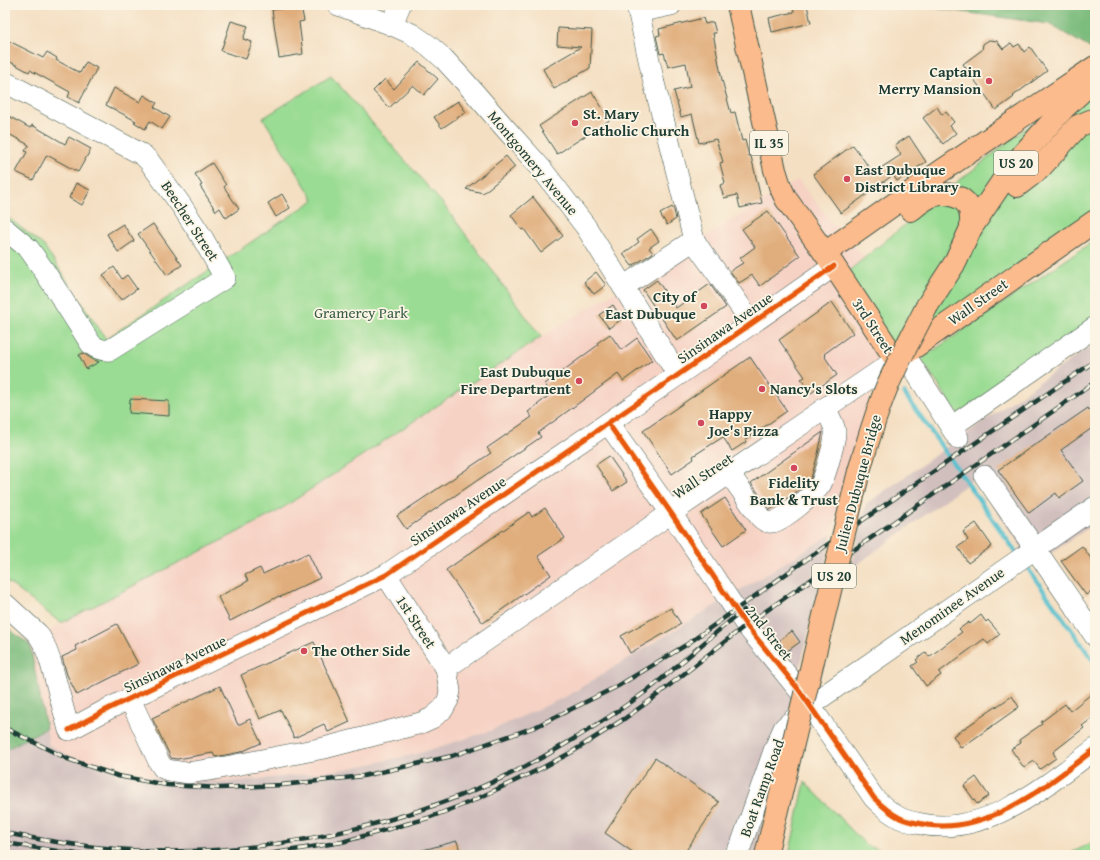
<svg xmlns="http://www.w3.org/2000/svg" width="1100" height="860" font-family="'Gentium Book Plus',serif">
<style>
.built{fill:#f6d2c4}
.industrial{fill:#d1bfbe}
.green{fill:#9adc93;stroke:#5c8c64}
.forest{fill:#7bbc7d;stroke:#4d7c58}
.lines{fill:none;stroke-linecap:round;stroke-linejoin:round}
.stream{stroke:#54c0ce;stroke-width:4.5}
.building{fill:#e0ad7b}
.minor-casing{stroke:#3f5549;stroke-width:22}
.major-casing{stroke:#3f5549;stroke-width:24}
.highway-casing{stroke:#3f5549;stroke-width:24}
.minor{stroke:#fff;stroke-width:21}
.major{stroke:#fbbb8c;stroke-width:22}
.highway{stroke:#fbbb8c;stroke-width:22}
.rail-casing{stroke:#1f3d34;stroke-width:4.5}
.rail{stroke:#fcf5e5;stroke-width:3;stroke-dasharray:9;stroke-linecap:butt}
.highway-bridge-casing{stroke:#3f5549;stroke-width:24;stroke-linecap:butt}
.highway-bridge{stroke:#fbbb8c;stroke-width:22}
.cycleway-casing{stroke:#fcf5e5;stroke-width:8}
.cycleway{stroke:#e8590c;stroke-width:5}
.poi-dot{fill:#d1495b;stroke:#fcf5e5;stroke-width:1.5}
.labels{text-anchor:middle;stroke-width:3.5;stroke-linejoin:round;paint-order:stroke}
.shield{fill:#fcf5e5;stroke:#617469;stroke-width:1}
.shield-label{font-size:14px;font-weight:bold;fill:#1f3d34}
.poi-label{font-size:15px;font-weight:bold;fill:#1f3d34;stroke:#fcf5e5;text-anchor:start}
.street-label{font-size:15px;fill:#1f3d34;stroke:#fcf5e5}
.park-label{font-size:15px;fill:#385d47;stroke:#fcf5e5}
</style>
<rect width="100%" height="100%" fill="#fcf5e5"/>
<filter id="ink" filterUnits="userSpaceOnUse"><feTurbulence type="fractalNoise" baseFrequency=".025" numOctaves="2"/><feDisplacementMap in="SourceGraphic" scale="8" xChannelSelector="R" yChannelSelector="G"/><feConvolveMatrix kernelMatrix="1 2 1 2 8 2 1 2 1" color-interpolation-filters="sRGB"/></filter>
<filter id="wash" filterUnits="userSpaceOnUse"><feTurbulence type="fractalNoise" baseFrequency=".012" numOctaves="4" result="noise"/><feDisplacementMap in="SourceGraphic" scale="16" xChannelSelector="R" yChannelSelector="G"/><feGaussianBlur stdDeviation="0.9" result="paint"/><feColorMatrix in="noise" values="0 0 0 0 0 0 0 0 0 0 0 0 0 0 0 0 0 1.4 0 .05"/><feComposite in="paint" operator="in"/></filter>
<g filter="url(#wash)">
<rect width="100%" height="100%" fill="#f4dfc2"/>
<path class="built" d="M798,180L836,227L865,258L845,274L890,352L872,390L850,459L832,534L567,696L490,731L416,754L346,769L282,777L225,782L176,780L146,776L114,770L70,756L49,745L46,728L30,645L61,623L275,513L541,337Z"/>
<g class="industrial">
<path d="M1095,343V523L1034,565L974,479L862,561L851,570L866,504Z"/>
<path d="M832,534L755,855H5V750L46,728L49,745L70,756L114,770L146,776L176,780L225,782L282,777L346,769L416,754L490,731L567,696Z"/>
</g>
<g class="green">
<path d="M331,76L444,205L541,337L275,513L61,623L5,580V215L44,246L106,339L314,200L263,118Z"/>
<path d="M1095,92V218L894,355L845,274L946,191L1049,110Z"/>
<path d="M1095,240V320L958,414L921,359Z"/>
<path d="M805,782L867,846L902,855H789Z"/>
<path d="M1095,841V855H1067Z"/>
</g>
<g class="forest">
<path d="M913,5H1095V51L1049,24Z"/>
<path d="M5,626L30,645L46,728L5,750Z"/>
</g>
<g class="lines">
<g class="stream">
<path d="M904,393L1018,555"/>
<path d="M1024,563L1095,663"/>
</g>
</g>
<g id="blocks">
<g class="building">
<path d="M802,5H807L811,23L772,32L769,18L794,12L793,7Z"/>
<path d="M301,6L304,21L299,22L303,54L279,58L272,10Z"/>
<path d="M703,18L705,24L713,22L716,33H713L722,80L731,113L735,112L742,141L745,140L749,156H751L762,203L740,208L737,195L724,198L720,185L725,183L720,163L723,162L716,139L699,143L692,114L681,117L674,91L690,87L686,63L668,67L664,53L660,54L656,36L660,35L659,29Z"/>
<path d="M231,21L248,26L243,39L252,42L246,59L221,51Z"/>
<path d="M558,28L592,30L590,68L554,89L543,69L581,47L557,45Z"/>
<path d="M5,39L43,58L47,52L57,58L56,60L80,73L86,62L97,68L79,103L68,97L70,92L30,70L29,72L5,59Z"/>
<path d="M989,40L997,41L1003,49L1011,43L1014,47L1019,44L1024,52L1030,47L1047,71L1013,96L1014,97L996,110L963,64L982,50L983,44Z"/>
<path d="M419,62L438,79L424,95L413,85L389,108L373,91L385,79L394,89Z"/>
<path d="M114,88L140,102L144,95L157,103L154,107L170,117L162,129L150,121L145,129L134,122L136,121L106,105Z"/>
<path d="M592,92L610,120L557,154L539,126Z"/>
<path d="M458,101L466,112L442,128L434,117Z"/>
<path d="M937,107L942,115L946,112L954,122L950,126L956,133L943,144L923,118Z"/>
<path d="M5,114L30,128L32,125L65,144L69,137L91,149L78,172L47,155L33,180L16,172L27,152L25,151L29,145L5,132Z"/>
<path d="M909,136L926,162L897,181L893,175L841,213L813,174L853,145L873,173L901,155L895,145Z"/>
<path d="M506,156L515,167L483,193L466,189Z"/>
<path d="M212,163L226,185L224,187L239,209L226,218L220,208L216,211L200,186L202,185L195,174Z"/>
<path d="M76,183L90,190L82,205L69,198Z"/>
<path d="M282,194L290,208L276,217L268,203Z"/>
<path d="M533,197L563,236L541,253L524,229L522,230L511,215Z"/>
<path d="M672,207L674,210L676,219L667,225L660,214Z"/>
<path d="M768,211L800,256L760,286L752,275L739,283L730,271L743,263L740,258L755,247L742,229Z"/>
<path d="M123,224L134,241L118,252L107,234Z"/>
<path d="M153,224L182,265L167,275L138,234Z"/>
<path d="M651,229L659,241L649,248L653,253L632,266L623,254L639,242L637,239Z"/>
<path d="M114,267L122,279L127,275L137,289L121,300L103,275Z"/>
<path d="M596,272L606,285L594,294L584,282Z"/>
<path d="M657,280L676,308L710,284L726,307L677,341L643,290Z"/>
<path d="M832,302L853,333L824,354L826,356L825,357L837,375L811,393L801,379L805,377L779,340Z"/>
<path d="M613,305L622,319L609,328L599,315Z"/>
<path d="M610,334L621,350L637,338L652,360L623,381L618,374L538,433L541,437L406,529L397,516L491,453L487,448L532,417L528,412L551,394L545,384L598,345L597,343Z"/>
<path d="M83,353L92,359L99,362L86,369L79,355Z"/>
<path d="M750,357L787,411L745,440L746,442L732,451L723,437L693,456L694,459L672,474L643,431Z"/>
<path d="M130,399L169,401V416L129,413Z"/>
<path d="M1095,405V426L1061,450L1083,481L1059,498L1056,493L1029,513L998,470L1088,408L1089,410Z"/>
<path d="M823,432L818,454L811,478L799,490L770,510L751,483Z"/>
<path d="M609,456L627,482L613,491L596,465Z"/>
<path d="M725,498L746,530L723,546L701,514Z"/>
<path d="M545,508L565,538L538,556L551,575L483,623L446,570L529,512L532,517Z"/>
<path d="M976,523L992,546L968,563L958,547L968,540L963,532Z"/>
<path d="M1082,546L1095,564V588L1086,595L1061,561Z"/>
<path d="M308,553L320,578L280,597L279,596L230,621L218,597L248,581L245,575L260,568L263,574Z"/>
<path d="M671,608L681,624L630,653L621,636Z"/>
<path d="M981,615L986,622L988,620L1000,634L988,644L984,639L939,672L941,675L926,686L912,666L918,662L916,660L926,652L929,657L962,632L959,629L969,622L970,624Z"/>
<path d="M117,624L138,664L77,695L67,675L62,657L77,650L75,646Z"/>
<path d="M792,631L800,642L786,652L778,641Z"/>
<path d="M314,642L350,722L328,732L324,724L294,738L281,710L260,719L241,675Z"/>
<path d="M220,686L238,725L250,719L261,743L241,752L215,757L213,753L177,759L171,758L152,718Z"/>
<path d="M1095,691V716L1082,726L1084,728L1053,752L1056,758L1040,769L1034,761L1024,768L1011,749L1021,743L1019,740L1042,724L1041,722L1065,704L1070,711Z"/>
<path d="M1012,696L1019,707L961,748L953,736Z"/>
<path d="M655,758L719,802L683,855H637L605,833Z"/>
<path d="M976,777L989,796L977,804L964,786Z"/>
<path d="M457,841L461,855H420L419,851Z"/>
</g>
</g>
</g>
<g filter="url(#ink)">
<use href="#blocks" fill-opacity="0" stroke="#3f5549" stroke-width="1"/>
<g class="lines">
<g class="minor-casing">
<g id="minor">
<path d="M338,5L392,25L412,34L428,45L444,59L466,83L504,127L540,167L586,227L678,375"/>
<path d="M638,12L671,5"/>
<path d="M392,25L400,5"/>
<path d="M5,82L143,155L149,161L181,205L202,237L225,278L110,350C102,351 97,349 91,344L43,269L29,249L5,229"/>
<path d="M694,240L701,251L717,273L752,323"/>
<path d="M623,287L694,240L654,83L637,5"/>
<path d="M608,423L671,513L746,625L799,690L874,798C882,806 890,813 900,818C908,822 918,823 927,825C990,834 1047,785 1095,749"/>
<path d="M951,427L1095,327"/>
<path d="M729,473L760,517C764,521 767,523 773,522C782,521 816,493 821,484C825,476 836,439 835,431C834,423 828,415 825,408"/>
<path d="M985,476L1095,636"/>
<path d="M5,604L38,634L44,644L50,660L69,730L108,709L386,575L678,375L834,266"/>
<path d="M446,668L671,513L896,360L910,363L958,438"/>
<path d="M130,699L159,762L163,768L168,770L187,773L215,769L324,748L421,723L432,718L443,709L448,700L450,691L446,668L386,575"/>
<path d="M735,855L741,845L775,748L784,728L809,706L1095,507"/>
</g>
</g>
<g class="major-casing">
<path id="major" d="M738,5L775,170L780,186L786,199L834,266L896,360L1095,221"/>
</g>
<g class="highway-casing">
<g id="highway">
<path d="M1017,186L1039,169L1078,126L1095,119"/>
<path d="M911,210C918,204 926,197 935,195C945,192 963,196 968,206C972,212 971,220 971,228"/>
<path d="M825,253L934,176L1095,67"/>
<path d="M927,306L956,261L971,228L1006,176L1024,153L1065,107L1092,82"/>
</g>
</g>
<use href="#minor" class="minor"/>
<use href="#major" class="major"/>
<use href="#highway" class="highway"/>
<g class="rail-casing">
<g id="rail">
<path d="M5,728L68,759L118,776L167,785L220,788L282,785L363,776L452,756L535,727L618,686L686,645L841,535L1095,361"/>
<path d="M5,833C51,842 98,849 145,851C286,856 446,817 567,743C594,727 622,709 648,690C681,664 711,635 744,610"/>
<path d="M5,843L83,855"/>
<path d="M263,855L342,842L428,818L470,802L540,769L572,752L624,719L652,699L746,625L1095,382"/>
</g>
</g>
<use href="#rail" class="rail"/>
<g class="highway-bridge-casing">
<path id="highway-bridge" d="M766,855L859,471C867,444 875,416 886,389C898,361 913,334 927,306"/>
</g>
<use href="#highway-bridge" class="highway-bridge"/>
<g class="cycleway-casing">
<g id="cycleway">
<path d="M608,423L671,513L746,625L799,690L874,798C882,806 890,813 900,818C908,822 918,823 927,825C990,834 1047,785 1095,749"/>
<path d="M69,730L108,709L386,575L678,375L834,266"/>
</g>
</g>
<use href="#cycleway" class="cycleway"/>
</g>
</g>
<g class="poi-dot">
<circle cx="989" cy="81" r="4"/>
<circle cx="575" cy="123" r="4"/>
<circle cx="847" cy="179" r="4"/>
<circle cx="704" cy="306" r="4"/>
<circle cx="579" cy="381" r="4"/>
<circle cx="762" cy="389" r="4"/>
<circle cx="701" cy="423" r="4"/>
<circle cx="794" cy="468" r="4"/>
<circle cx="304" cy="651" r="4"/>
</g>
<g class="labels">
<g class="shield">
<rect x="750" y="131" width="38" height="24" rx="3"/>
<rect x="994" y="151" width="44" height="24" rx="3"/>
<rect x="812" y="564" width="44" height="24" rx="3"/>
</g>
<g class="shield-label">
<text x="769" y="148">IL 35</text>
<text x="1016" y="168">US 20</text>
<text x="834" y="581">US 20</text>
</g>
<g class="poi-label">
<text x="981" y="77" text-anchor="end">Captain<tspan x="981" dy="17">Merry Mansion</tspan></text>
<text x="583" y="119">St. Mary<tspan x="583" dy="17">Catholic Church</tspan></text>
<text x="855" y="175">East Dubuque<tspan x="855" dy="17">District Library</tspan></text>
<text x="696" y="302" text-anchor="end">City of<tspan x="696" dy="17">East Dubuque</tspan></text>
<text x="571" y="377" text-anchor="end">East Dubuque<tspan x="571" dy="17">Fire Department</tspan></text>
<text x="770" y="394">Nancy's Slots</text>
<text x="709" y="419">Happy<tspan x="709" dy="17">Joe's Pizza</tspan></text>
<text x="794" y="488" text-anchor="middle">Fidelity<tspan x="794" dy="17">Bank &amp; Trust</tspan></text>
<text x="312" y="656">The Other Side</text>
</g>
<g class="street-label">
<text transform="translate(533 163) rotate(50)" y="5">Montgomery Avenue</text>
<text transform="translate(190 221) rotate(57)" y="5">Beecher Street</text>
<text transform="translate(978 302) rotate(-35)" y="5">Wall Street</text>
<text transform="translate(873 326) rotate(57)" y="5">3rd Street</text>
<text transform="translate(725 328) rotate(-35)" y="5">Sinsinawa Avenue</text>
<text transform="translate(703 476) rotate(-34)" y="5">Wall Street</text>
<text transform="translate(858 483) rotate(-75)" y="5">Julien Dubuque Bridge</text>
<text transform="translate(458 511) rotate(-34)" y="5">Sinsinawa Avenue</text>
<text transform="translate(952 606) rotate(-35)" y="5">Menominee Avenue</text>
<text transform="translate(416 622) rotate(57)" y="5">1st Street</text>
<text transform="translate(769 633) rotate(52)" y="5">2nd Street</text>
<text transform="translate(175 664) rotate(-26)" y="5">Sinsinawa Avenue</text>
<text transform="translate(762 788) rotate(-70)" y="5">Boat Ramp Road</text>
</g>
<g class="park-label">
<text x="361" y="318">Gramercy Park</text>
</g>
</g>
<rect width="1100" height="860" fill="none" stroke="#fcf5e5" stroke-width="20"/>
</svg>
